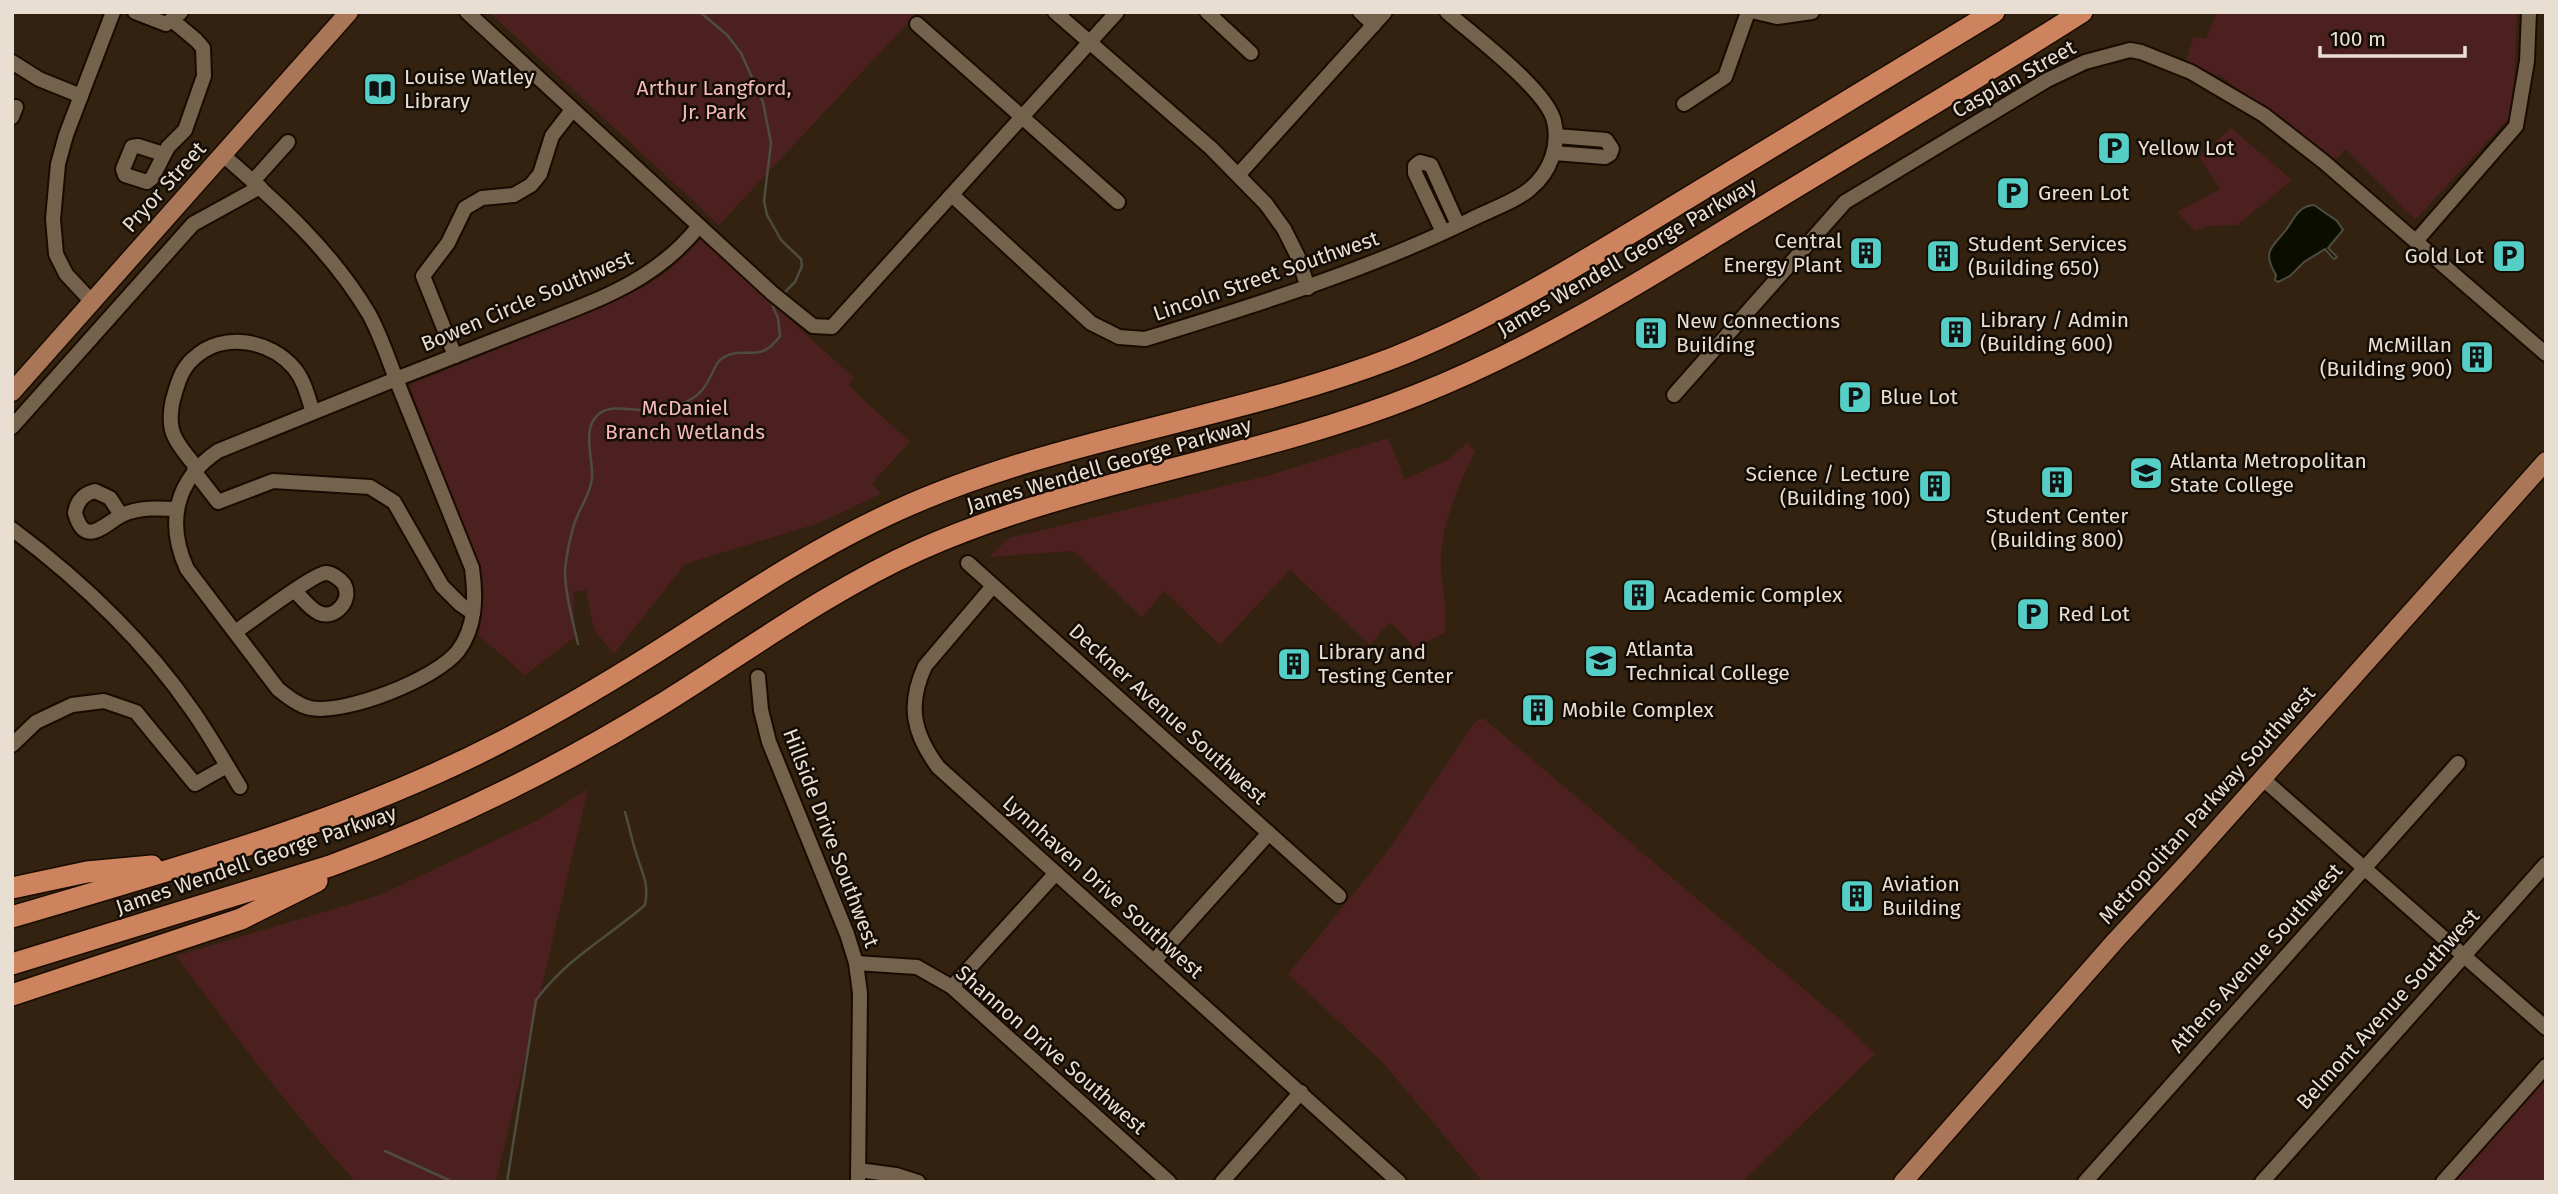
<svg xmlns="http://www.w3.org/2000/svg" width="2558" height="1194" font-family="'Fira Sans',sans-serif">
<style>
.green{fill:#4d2020}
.water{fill:#0a0d00;stroke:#4d4c3f;stroke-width:2}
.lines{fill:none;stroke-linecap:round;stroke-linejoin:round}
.stream{stroke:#4d4c3f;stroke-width:2.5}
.minor-casing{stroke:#190b00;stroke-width:18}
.major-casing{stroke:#190b00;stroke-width:21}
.highway-casing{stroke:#190b00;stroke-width:24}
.minor{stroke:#75624d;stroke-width:14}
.major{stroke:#aa7658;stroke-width:18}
.highway{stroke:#ce835f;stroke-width:21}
.labels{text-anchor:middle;stroke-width:5;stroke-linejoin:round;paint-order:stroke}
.poi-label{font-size:21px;fill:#e9ded2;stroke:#140d06;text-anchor:start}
.street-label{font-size:21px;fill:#e9ded2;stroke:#140d06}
.park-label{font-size:21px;fill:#f4b9b6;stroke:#140d06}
</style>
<rect width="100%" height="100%" fill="#32220f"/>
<g class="green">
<path d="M489,12H918L719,225Z"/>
<path d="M2217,12H2517L2513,114L2415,220L2346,149L2334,161L2223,78L2186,62L2193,37L2206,39Z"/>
<path d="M2231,128L2292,180L2237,225L2209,226L2195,231L2177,212L2220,189L2199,157Z"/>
<path d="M701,239L854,378L848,385L910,442L872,483L881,494L819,523L685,564L614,654L594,630L586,590L573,592L575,637L525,675L479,636L484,594L482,576L409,385L600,307L646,286L669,270Z"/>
<path d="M1388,438L1405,479L1449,459L1467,443L1475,451C1459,485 1443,520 1441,558C1440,584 1449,607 1444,633L1415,648L1390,622L1370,645L1290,570L1220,645L1164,591L1142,618L1074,551L989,557L1009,538L1270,475Z"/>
<path d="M1483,718L1844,1023L1875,1054L1742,1182H1483L1383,1063L1288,974L1384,856L1475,722Z"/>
<path d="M588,789L496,1182H356C290,1111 234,1034 176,956L380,895L540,819Z"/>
<path d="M2546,1063V1182H2440Z"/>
</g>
<path class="water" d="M2314,205L2337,221L2343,230L2328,248L2337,257L2334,259L2325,249L2304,262L2290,276L2278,282L2275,280L2276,275C2261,250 2273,247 2286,230C2294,219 2298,206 2314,205Z"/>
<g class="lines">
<g class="stream">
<path d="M700,12L727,35L741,53L763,102L771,143L764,201L767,215L781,240L801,259L802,266L795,282L783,294"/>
<path d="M578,644C573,621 565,595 565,571C566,557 571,532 576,519C581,506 590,494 592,479C594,460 580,427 600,413C612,405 629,410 642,410C659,410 679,407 693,398C712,386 712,363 724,357C747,345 759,365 780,336L778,318L773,307L777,302"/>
<path d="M385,1151L453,1182"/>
<path d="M507,1182L536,1000C569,956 606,939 645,905C649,882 643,876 637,856C632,841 629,826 625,812"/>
</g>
<g class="minor-casing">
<g id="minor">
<path d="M135,12L166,24L181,12"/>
<path d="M467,12L772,293L813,326L832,327L1117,12"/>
<path d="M1055,12L1211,148L1266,204L1284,229L1298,257L1308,288"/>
<path d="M1207,12L1251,53"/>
<path d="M1360,12L1374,25"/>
<path d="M1756,12L1777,17L1812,12"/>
<path d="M917,24L1118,202"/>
<path d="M12,62L39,79L81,96"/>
<path d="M1684,104L1725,77L1748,12"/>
<path d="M12,117L16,107"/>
<path d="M1554,153L1605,157L1610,154L1612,149L1606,140L1556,136"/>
<path d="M163,154L138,146L132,147L123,169L125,175L147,182L152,178L168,147L185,130L204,76L203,48L196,40L172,20"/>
<path d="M223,155C278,203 331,250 369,314C380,334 388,358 396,379C440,362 483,345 526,328C592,302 654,283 699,226"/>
<path d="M1239,174L1385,12"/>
<path d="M253,181L288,142"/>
<path d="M952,195L1091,323L1119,337L1145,339C1256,305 1365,271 1470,220C1487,211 1517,201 1531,188C1550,172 1560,146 1554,121C1546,89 1474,36 1447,12"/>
<path d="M1443,232L1415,173V166L1420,162L1431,165L1458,225"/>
<path d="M2416,241L2516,126L2527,61L2529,12"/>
<path d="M92,302L66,274L56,254L53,219L58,164L66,135L113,12"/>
<path d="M455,356L423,276L448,243L465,208L482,198L514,195L531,185L540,174L552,136L572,110"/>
<path d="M396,379L472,568C476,597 476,627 458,651C436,679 345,715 310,708C298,705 288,697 278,689L187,569C166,523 175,480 218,451Z"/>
<path d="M1674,395L1845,202L2047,80L2085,62L2130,50L2141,52L2191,72L2264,115L2324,162L2546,354"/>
<path d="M12,427L193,224L260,187"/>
<path d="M197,468C189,458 177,445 173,433C169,423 171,405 174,396C178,382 182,368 194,358C223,331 270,340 294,368C305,381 308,398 313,412"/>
<path d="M194,471L218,502L273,481L370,487L394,502L442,586L460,604L473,613"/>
<path d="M121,515L110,498L95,491C83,494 77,501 75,513C85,549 104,524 122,515C139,507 159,508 177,509"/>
<path d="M12,529C80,580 143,639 192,710C209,734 224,761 240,787"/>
<path d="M968,563L1339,896"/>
<path d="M993,586L925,666C907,705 913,733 938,767L1399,1182"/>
<path d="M235,632C249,623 314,573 326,573C332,573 340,579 344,584C353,600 335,620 319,613C310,609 302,598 295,591"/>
<path d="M758,677L761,710L769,742L847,934L856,963L860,993L858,1182"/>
<path d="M12,745L36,722L72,705L104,701L136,712L195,784L227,766"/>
<path d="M2263,779L2546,1028"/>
<path d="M1154,961L1269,833"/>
<path d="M856,963L917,967L952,987L1169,1182"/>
<path d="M952,987L1056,873"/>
<path d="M858,1170L896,1175L918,1182"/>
<path d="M1222,1182L1301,1092"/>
<path d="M2085,1182L2458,763"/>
<path d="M2262,1182L2546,864"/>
<path d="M2443,1182L2546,1066"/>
</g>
</g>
<g class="major-casing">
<g id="major">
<path d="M12,392L349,12"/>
<path d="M1903,1182L2116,940L2188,862L2546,461"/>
</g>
</g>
<g class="highway-casing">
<g id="highway">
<path d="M12,888L87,872L152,866"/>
<path d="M12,917C177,868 346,822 499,743C561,711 621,675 680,637C751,591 821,545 898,510C1056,438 1232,420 1393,358C1495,318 1589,258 1683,201C1787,138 1890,75 1994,12"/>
<path d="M12,964L330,866C444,824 553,771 657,707C743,654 826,592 919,550C1078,479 1255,460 1417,395C1540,346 1651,276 1763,207C1869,142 1977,79 2082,12"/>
<path d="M12,995L241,919L317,881"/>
</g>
</g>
<use href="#minor" class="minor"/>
<use href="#major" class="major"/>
<use href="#highway" class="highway"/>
</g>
<defs>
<g id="library-square" transform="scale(1.75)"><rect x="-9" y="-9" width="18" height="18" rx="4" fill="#55cec6" stroke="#140d06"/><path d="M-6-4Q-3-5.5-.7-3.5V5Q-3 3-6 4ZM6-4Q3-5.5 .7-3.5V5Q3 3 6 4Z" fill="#111"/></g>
<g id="parking-square" transform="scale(1.75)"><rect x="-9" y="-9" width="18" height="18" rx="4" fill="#55cec6" stroke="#140d06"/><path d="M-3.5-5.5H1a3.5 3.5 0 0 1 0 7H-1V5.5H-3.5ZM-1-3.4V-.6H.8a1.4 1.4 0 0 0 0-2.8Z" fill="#111"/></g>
<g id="building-square" transform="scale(1.75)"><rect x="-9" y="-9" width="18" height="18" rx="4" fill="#55cec6" stroke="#140d06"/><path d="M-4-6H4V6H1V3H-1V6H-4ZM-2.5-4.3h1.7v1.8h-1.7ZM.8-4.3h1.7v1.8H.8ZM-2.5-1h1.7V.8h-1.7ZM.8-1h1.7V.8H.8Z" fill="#111"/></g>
<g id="university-square" transform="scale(1.75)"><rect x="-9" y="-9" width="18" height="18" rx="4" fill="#55cec6" stroke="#140d06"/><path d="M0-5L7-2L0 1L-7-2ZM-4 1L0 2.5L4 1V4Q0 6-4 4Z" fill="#111"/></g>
</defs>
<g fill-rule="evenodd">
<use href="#library-square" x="380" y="89"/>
<use href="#parking-square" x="2114" y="148"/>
<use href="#parking-square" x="2013" y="193"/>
<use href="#building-square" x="1866" y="253"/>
<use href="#building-square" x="1943" y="256"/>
<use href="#parking-square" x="2509" y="256"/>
<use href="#building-square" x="1956" y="332"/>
<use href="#building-square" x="1651" y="333"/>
<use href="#building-square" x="2477" y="357"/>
<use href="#parking-square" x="1855" y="397"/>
<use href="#university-square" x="2146" y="473"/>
<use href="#building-square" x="2057" y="482"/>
<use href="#building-square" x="1935" y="486"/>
<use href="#building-square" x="1639" y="595"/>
<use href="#parking-square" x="2033" y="614"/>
<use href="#university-square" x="1601" y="661"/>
<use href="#building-square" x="1294" y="664"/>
<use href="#building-square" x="1538" y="710"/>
<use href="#building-square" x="1857" y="896"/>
</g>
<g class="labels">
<g class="poi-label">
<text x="404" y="84">Louise Watley<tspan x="404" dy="24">Library</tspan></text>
<text x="2138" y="155">Yellow Lot</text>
<text x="2038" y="200">Green Lot</text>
<text x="1842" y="248" text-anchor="end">Central<tspan x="1842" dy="24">Energy Plant</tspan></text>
<text x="1968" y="251">Student Services<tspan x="1968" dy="24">(Building 650)</tspan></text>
<text x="2484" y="263" text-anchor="end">Gold Lot</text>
<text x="1980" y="327">Library / Admin<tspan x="1980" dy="24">(Building 600)</tspan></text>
<text x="1676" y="328">New Connections<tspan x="1676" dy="24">Building</tspan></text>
<text x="2452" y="352" text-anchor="end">McMillan<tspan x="2452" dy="24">(Building 900)</tspan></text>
<text x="1880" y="404">Blue Lot</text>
<text x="2170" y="468">Atlanta Metropolitan<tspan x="2170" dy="24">State College</tspan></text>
<text x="1910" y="481" text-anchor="end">Science / Lecture<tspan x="1910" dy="24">(Building 100)</tspan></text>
<text x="2057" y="523" text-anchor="middle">Student Center<tspan x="2057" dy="24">(Building 800)</tspan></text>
<text x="1664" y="602">Academic Complex</text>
<text x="2058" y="621">Red Lot</text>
<text x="1626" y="656">Atlanta<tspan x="1626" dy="24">Technical College</tspan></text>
<text x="1318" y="659">Library and<tspan x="1318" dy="24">Testing Center</tspan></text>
<text x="1562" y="717">Mobile Complex</text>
<text x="1882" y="891">Aviation<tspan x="1882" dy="24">Building</tspan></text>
</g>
<g class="street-label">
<text transform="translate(2014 79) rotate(-29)" y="7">Casplan Street</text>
<text transform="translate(164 187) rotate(-48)" y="7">Pryor Street</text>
<text transform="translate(1627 257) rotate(-30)" y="7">James Wendell George Parkway</text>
<text transform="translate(1266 276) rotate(-19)" y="7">Lincoln Street Southwest</text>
<text transform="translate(527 301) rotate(-23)" y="7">Bowen Circle Southwest</text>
<text transform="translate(1109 465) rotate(-16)" y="7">James Wendell George Parkway</text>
<text transform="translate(1168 714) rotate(42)" y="7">Deckner Avenue Southwest</text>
<text transform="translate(2207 805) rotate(-48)" y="7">Metropolitan Parkway Southwest</text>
<text transform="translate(831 838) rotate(69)" y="7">Hillside Drive Southwest</text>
<text transform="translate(256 860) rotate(-19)" y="7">James Wendell George Parkway</text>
<text transform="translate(1103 887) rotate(42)" y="7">Lynnhaven Drive Southwest</text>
<text transform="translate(2256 958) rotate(-48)" y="7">Athens Avenue Southwest</text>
<text transform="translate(2388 1009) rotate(-48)" y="7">Belmont Avenue Southwest</text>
<text transform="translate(1051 1050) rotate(41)" y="7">Shannon Drive Southwest</text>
</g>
<g class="park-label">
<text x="714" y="95">Arthur Langford,<tspan x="714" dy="24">Jr. Park</tspan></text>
<text x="685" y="415">McDaniel<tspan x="685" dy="24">Branch Wetlands</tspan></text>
</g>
</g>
<rect width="2558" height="1194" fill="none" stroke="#e9ded2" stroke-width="28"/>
<path d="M2320 46v10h145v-10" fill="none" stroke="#e9ded2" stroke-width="3.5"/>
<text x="2330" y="46" font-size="21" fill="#e9ded2" stroke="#140d06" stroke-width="5" paint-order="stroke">100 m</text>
</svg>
